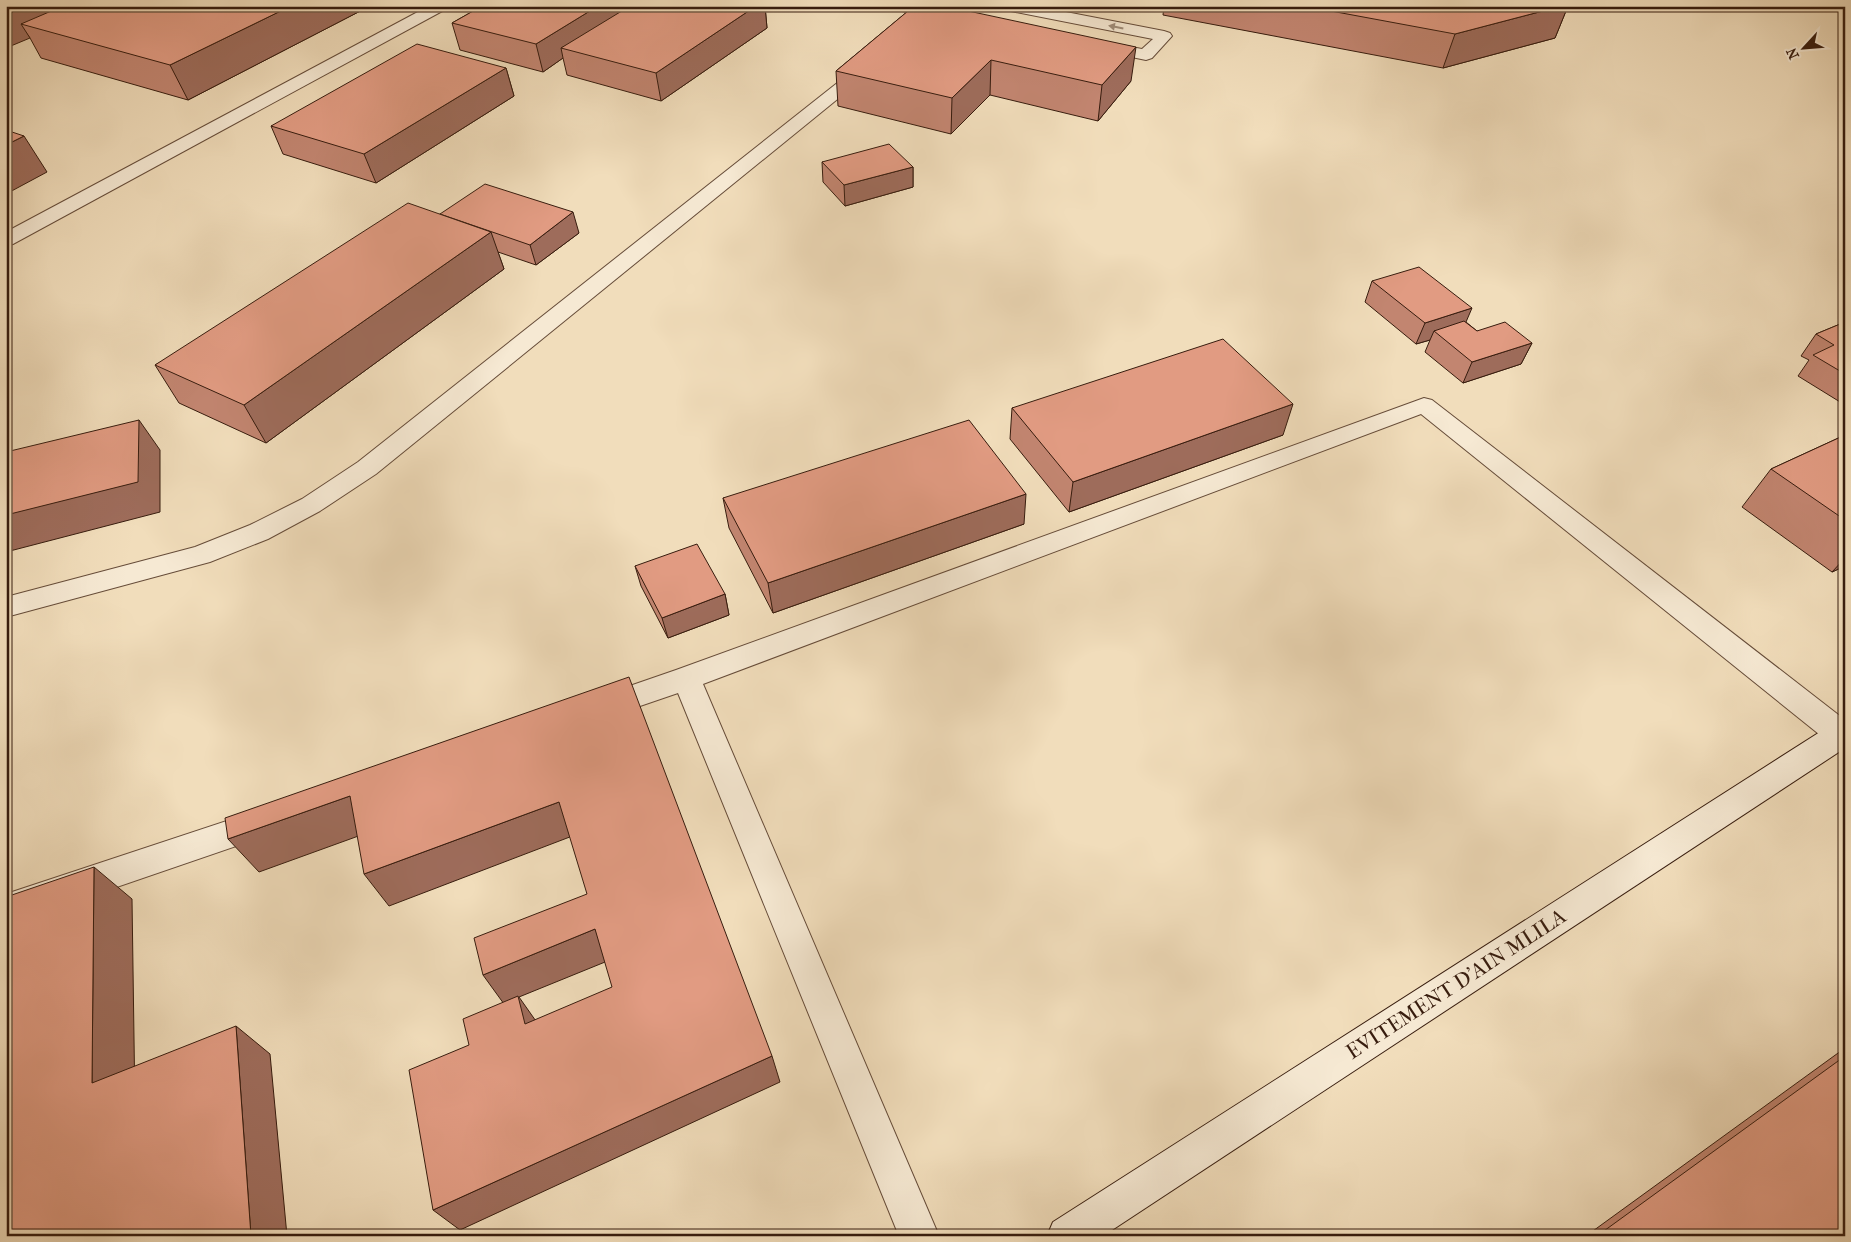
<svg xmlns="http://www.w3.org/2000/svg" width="1851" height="1242" font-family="'IM FELL French Canon',serif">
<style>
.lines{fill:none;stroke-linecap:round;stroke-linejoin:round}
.street-casing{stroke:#664c39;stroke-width:2}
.secondary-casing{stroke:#371c0e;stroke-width:2}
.street{fill:#f6e9d3;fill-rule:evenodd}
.secondary{fill:#f6e9d3;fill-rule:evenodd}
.wall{fill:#c28570;stroke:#371c0e}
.shaded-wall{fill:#9e6c5b;stroke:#371c0e}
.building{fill:#e19b82;stroke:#371c0e}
.oneway{fill:#a08d7a}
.labels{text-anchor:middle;stroke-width:4.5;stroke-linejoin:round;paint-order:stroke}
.near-street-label{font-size:21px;fill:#371c0e;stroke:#f6e9d3}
</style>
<rect width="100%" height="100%" fill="#f1ddbb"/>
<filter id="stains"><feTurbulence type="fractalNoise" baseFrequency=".004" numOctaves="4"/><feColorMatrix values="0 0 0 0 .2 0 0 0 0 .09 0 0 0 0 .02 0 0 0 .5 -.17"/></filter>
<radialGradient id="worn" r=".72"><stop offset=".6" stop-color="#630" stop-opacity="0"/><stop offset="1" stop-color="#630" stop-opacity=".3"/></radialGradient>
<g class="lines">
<g class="street-casing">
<g id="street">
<path d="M429,6H448L446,9L13,244L6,246V232Z"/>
<path d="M891,6H921L952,13L955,16L952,19L947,21L893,9Z"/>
<path d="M1004,6H1035L1164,31L1170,33L1172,36L1152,58L1146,60L1093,49L1091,46L1093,43L1099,41L1142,49L1153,39L1011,11L1006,9Z"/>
<path d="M866,63L872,65L874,68L872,71L376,474L320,511L268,539L210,562L6,617V597L195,547L250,525L302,499L358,462L860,65Z"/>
<path d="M1424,398L1432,400L1845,720V745L1841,746L1830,743L1421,414L703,684L939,1236H899L678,693L602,719L592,715L587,707L592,699L676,670Z"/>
<path d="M263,809L274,813L279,823L274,833L6,925V894Z"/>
</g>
</g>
<g class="secondary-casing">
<path id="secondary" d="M1845,720V748L1103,1236H1047L1053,1222L1834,723Z"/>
</g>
<use href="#street" class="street"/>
<use href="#secondary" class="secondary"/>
</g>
<g class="wall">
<path d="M6,6H370L188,100L41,58L30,38Z"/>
<path d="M482,6H765L767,28L661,101L567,75L563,58L543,72L460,50L452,23Z"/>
<path d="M914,6L1131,81L1098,121L990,95L951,134L838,106L836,71Z"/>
<path d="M1164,6H1568L1555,38L1443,68L1163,15Z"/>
<path d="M506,68L514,96L376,183L283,154L271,126Z"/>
<path d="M822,162L913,167V187L845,206L823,182Z"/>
<path d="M440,214L579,233L536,265L498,252L504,269L266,443L179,403L155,365Z"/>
<path d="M1372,281L1466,322L1477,331L1532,343L1521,364L1463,383L1425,352L1430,340L1416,344L1365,302Z"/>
<path d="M1845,322V405L1798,376L1809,360L1801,356L1816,334Z"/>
<path d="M1012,408L1283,435L1069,512L1010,439Z"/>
<path d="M1845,435V566L1832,572L1742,507L1771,469Z"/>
<path d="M723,498L1024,524L773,613L729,528Z"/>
<path d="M635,566L725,594L729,615L668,638L641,586Z"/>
<path d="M1845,1048V1236H1586Z"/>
</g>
<g class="shaded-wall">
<path d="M6,6H103L21,24L30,38L6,48Z"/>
<path d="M291,6H370L188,100L170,65Z"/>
<path d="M598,6H647L561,48L563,58L543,72L536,44Z"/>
<path d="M756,6H765L767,28L661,101L656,73Z"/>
<path d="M1562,6H1568L1555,38L1443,68L1455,34Z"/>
<path d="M1136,47L1131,81L1098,121L1102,85Z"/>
<path d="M991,60L990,95L951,134L952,98Z"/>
<path d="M506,68L514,96L376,183L364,154Z"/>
<path d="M24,136L47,172L6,194V145Z"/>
<path d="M913,167V187L845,206L844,185Z"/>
<path d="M573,212L579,233L536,265L530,245Z"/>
<path d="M491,232L504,269L266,443L244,405Z"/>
<path d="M1472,308L1463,329L1434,331L1430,340L1416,344L1425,323Z"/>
<path d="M1532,343L1521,364L1463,383L1472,362Z"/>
<path d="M1293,404L1283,435L1069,512L1073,482Z"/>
<path d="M139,420L160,450V512L6,552V515Z"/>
<path d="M1026,494L1024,524L773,613L768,583Z"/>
<path d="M1845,558V566L1832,572Z"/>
<path d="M725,594L729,615L668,638L662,618Z"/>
<path d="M350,796L375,830L259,872L228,839Z"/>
<path d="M559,802L575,835L389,906L364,874Z"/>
<path d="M94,867L132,899L135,1108L92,1083Z"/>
<path d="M595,929L610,960L519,997L538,1024L545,1051L504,1004L483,975Z"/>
<path d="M236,1026L270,1054L287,1236H251Z"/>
<path d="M772,1056L780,1082L460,1230L433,1210Z"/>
</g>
<g class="building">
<path d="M63,6H291L170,65L21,24Z"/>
<path d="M482,6H598L536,44L452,23Z"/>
<path d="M630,6H756L656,73L561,48Z"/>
<path d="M914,6H945L1136,47L1102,85L991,60L952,98L836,71Z"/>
<path d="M1304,6H1562L1455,34Z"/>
<path d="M417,44L506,68L364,154L271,126Z"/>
<path d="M6,130L24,136L6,145Z"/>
<path d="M889,144L913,167L844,185L822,162Z"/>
<path d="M485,184L573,212L530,245L440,214Z"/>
<path d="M408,203L491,232L244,405L155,365Z"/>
<path d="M1419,267L1472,308L1425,323L1372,281Z"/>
<path d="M1464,321L1477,331L1505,322L1532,343L1472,362L1434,331Z"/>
<path d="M1845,322V374L1813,355L1834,345L1816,334Z"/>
<path d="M1223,339L1293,404L1073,482L1012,408Z"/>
<path d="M139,420L138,482L6,515V452Z"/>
<path d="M969,420L1026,494L768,583L723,498Z"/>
<path d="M1845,435V520L1771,469Z"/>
<path d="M697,544L725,594L662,618L635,566Z"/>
<path d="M629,677L772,1056L433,1210L409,1070L469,1045L463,1019L518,996L525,1024L612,987L595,929L483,975L474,938L587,894L559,802L364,874L350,796L228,839L225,818Z"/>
<path d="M94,867L92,1083L236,1026L251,1236H6V897Z"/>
<path d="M1845,1056V1236H1597Z"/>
</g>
<defs><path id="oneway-solid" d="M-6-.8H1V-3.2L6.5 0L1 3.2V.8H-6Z" transform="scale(1.25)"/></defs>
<use class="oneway" href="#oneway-solid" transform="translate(1116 27) rotate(-169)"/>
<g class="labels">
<g class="near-street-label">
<text transform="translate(1456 984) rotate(-33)" y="7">EVITEMENT D'AIN MLILA</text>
</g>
</g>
<rect width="1851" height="1242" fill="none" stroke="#f1ddbb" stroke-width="25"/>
<rect x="8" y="8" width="1836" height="1227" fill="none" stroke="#371c0e" stroke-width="2.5"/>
<rect x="12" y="12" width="1826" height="1217" fill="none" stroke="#371c0e"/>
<g transform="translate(1804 48) rotate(244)" stroke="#f6e9d3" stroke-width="4" paint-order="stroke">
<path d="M0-4L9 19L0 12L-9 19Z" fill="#371c0e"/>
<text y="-8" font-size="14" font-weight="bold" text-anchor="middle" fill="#371c0e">N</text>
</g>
<rect width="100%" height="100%" filter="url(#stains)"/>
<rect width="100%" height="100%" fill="url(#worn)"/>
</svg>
